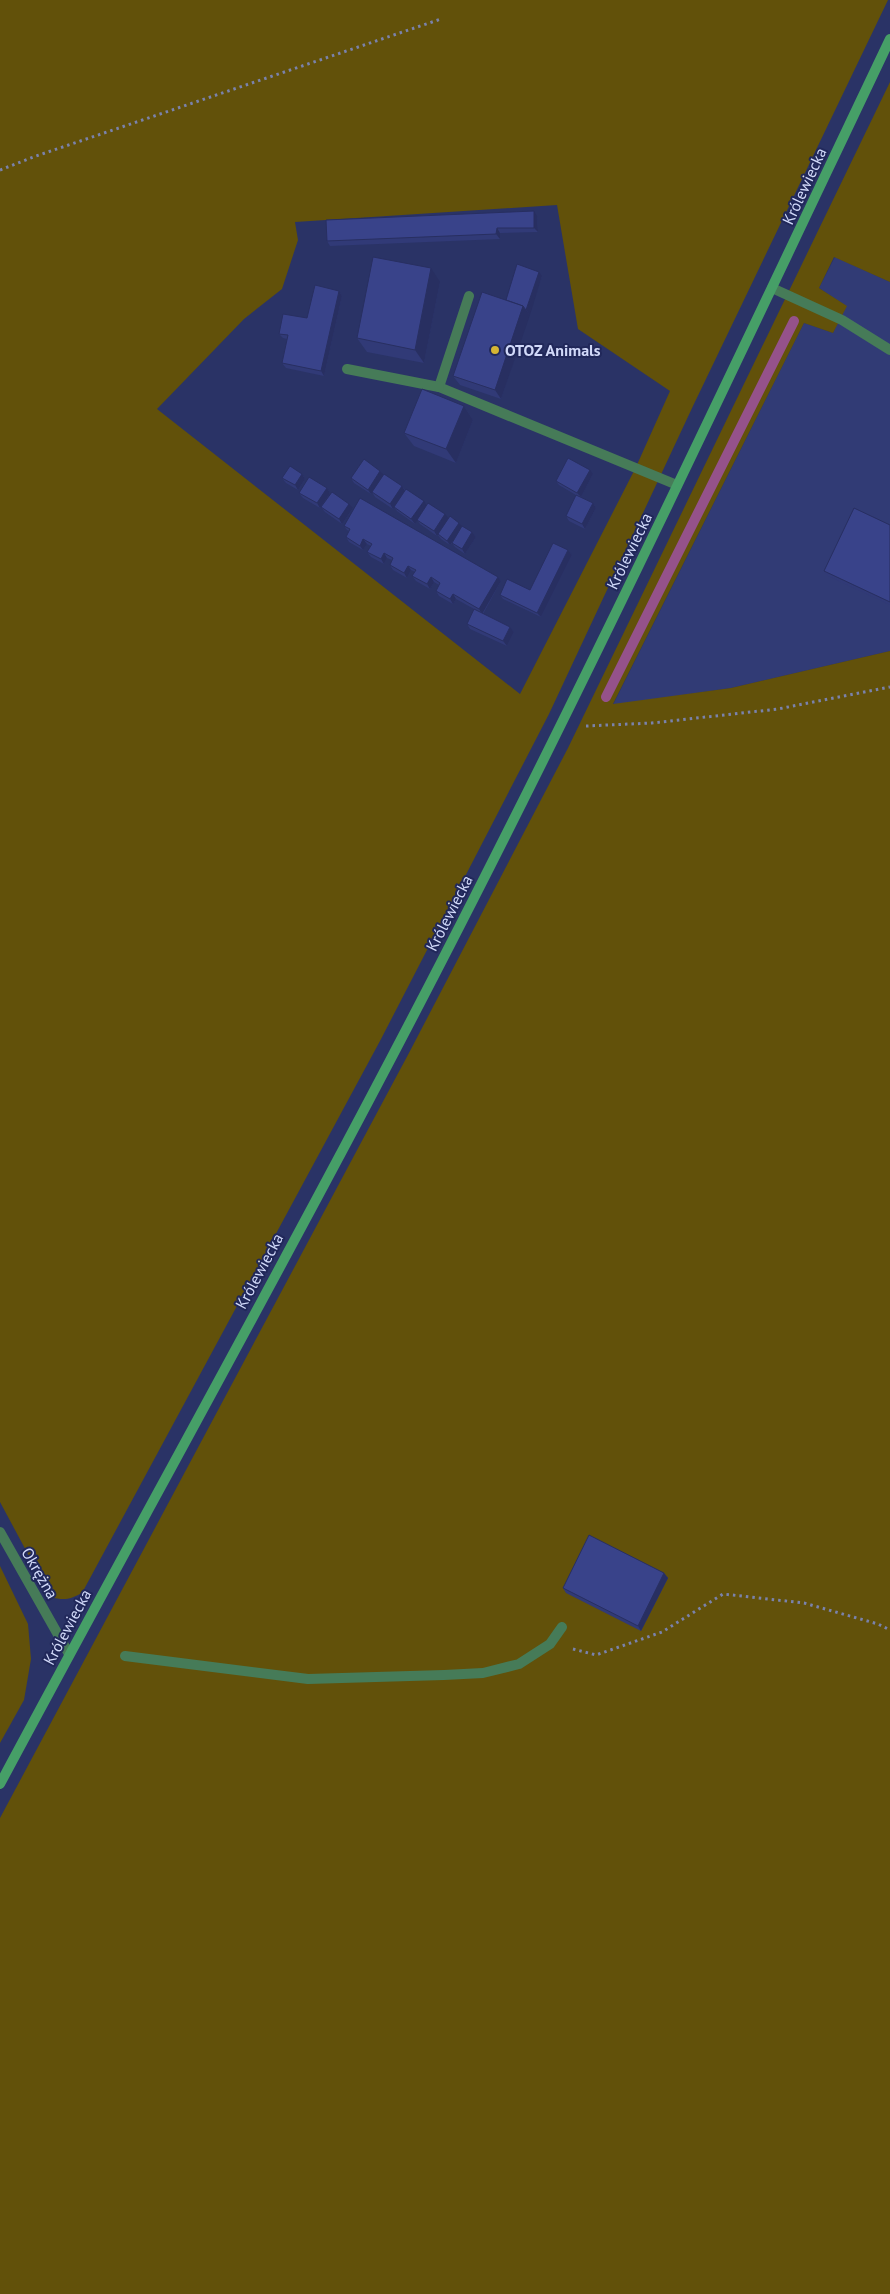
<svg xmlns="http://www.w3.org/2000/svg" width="890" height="2294" font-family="'PT Sans',sans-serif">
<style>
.built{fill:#313b75}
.green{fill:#62510a;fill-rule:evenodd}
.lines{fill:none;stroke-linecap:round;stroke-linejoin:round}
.stream{stroke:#95528a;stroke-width:10}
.path{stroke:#7a82ac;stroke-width:3;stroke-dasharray:2.5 4;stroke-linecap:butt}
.lane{stroke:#467b58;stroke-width:10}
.street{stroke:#467b58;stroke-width:10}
.secondary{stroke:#469f67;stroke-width:10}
.wall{fill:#313a77}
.shaded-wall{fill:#282f61}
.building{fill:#39438a;stroke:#282f61}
.poi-dot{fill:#d6b534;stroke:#21285a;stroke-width:2}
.labels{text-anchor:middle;stroke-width:4;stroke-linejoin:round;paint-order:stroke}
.street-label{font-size:16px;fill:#d1d9f9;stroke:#21285a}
.poi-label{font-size:16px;font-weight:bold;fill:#d1d9f9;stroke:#21285a;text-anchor:start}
</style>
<rect width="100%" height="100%" fill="#2a3366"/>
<path class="built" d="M835,257L890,282V651L731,688L613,705L804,323L833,333L846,306L819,288Z"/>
<g class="green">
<path d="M0,0H888L693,406L549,714L380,1041L82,1593C71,1599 64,1601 51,1597L0,1502ZM557,205L578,329L670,391L636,467L520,694L157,409L244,319L282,289L298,240L295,222Z"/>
<path d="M890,82V282L834,257L819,288L847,306L833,333L804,323L613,704L731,688L890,651V2294H0V1818L410,1051L568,748Z"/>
<path d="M0,1566L28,1624L31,1659L24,1700L0,1743Z"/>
</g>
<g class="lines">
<path class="stream" d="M606,697L794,321"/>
<g class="path">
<path d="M0,170L36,156L441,19"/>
<path d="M586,726L652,723L778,709L890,687"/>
<path d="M573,1649L596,1655L662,1632L723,1594L804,1603L878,1624L890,1630"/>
</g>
<g class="lane">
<path d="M772,288L842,320L890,350"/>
<path d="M469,296L439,387L677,485"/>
<path d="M347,369L439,387"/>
<path d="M125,1656L308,1679L444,1675L483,1673L519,1664L550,1644L562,1627"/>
</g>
<path class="street" d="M0,1532L69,1654"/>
<path class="secondary" d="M0,1784C158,1489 322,1197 474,898C618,615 753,327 890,39"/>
</g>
<g class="wall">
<path d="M537,216L538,232L500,233V239L330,246L327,241Z"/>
<path d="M542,276L501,399L460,385L453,376L506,300Z"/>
<path d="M440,282L424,363L367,352L357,338Z"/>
<path d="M339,291L342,296L324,376L286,368L282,363L287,339L283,338L279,334L307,318Z"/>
<path d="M464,406L473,420L456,463L414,446L404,433Z"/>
<path d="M380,471L383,475L402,486L405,490L427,505L449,519L459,523L462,527L472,532L476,537L465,554L455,547L452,543L450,545L441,539L438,535L437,536L420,524L417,520L415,524L397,511L394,507L393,509L375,497L372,492L371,494L354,483L351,478Z"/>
<path d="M302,474L305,479L298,490L286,483L282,478Z"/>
<path d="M593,474L581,497L593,503L596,508L585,529L569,521L566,516L576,495L559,485L556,481Z"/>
<path d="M327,488L330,493L320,508L303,498L299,493Z"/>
<path d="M321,507L353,508L342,524L325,512Z"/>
<path d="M890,525V605L828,576L824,571Z"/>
<path d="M344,526L498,577L501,581L483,614L510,627L514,632L507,646L470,629L467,624L476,610L456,599L453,604L439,596L436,591L439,585L434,582L430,589L416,581L412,576L415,572L411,570L407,578L393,570L390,565L392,560L387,558L384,564L371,557L367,552L371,546L367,544L363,550L349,542L346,537L349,531L347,530Z"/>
<path d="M568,550L572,555L541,617L503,599L500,595L530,590Z"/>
<path d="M664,1573L668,1578L641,1631L566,1593L563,1588Z"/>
</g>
<g class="shaded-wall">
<path d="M534,211L537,216L538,232L534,228Z"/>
<path d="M497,228L500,233V239L496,234Z"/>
<path d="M431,268L440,282L424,363L415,350Z"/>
<path d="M539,272L542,276L530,315L526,310Z"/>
<path d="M339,291L342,296L324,376L321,371Z"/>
<path d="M523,306L530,315L501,399L495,390Z"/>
<path d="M464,406L473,420L456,463L446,449Z"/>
<path d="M590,470L593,474L581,497L577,493Z"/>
<path d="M380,471L384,475L371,494L368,490Z"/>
<path d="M302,474L305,479L298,490L295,485Z"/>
<path d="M402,486L405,491L393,509L390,504Z"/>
<path d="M327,488L330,493L320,508L317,503Z"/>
<path d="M424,501L427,506L415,524L411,519Z"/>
<path d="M593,503L596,508L585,529L582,524Z"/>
<path d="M349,504L353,508L342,524L339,519Z"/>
<path d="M445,514L449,519L437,536L434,531Z"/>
<path d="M459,523L463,527L450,545L447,541Z"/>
<path d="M472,532L476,537L465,554L462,549Z"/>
<path d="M363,539L367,544L363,550L360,546Z"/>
<path d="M568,550L572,555L541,617L537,613Z"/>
<path d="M384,553L387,558L384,564L381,559Z"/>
<path d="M408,566L411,570L407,578L404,573Z"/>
<path d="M431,577L434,582L430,589L427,584Z"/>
<path d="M498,577L501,581L482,614L479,609Z"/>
<path d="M453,594L456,599L453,604L450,599Z"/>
<path d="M510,627L514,632L507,646L503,641Z"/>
<path d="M664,1573L668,1578L641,1631L638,1626Z"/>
</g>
<g class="building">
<path d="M534,211V228H497L496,234L327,241L326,220Z"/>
<path d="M373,257L431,268L415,350L357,338Z"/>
<path d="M517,264L539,272L526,310L523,306L506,300Z"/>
<path d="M315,285L339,291L321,371L282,363L288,335L279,334L283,314L307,318Z"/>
<path d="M482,292L523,306L495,390L453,376Z"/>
<path d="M422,389L464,406L446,449L404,433Z"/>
<path d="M568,458L590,470L577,493L556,481Z"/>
<path d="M364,459L380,471L368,490L351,478Z"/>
<path d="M290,466L302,474L295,485L282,478Z"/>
<path d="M384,474L402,486L390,504L372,492Z"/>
<path d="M309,477L327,488L317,503L299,493Z"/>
<path d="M406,489L424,501L411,519L394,507Z"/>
<path d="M332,492L349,504L339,519L321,507Z"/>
<path d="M576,495L593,503L582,524L566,516Z"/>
<path d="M360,498L498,577L479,609L453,594L450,599L436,591L440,583L431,577L427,584L412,576L416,570L408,566L404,573L390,565L393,558L384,553L381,559L367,552L372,544L363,539L360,546L346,537L350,529L344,526Z"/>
<path d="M428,503L445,514L434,531L417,520Z"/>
<path d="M854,508L890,525V602L824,571Z"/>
<path d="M450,516L459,523L447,541L438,534Z"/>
<path d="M462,526L472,532L462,549L452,543Z"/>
<path d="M553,543L568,550L537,613L500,595L507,579L530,590Z"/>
<path d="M474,609L510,627L503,641L467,624Z"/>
<path d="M589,1535L664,1573L638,1626L563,1588Z"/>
</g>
<circle class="poi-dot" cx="495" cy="350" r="5"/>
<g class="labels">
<g class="street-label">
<text transform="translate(804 186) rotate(-65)" y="6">Królewiecka</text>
<text transform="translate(629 551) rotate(-64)" y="6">Królewiecka</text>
<text transform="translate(449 913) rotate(-63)" y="6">Królewiecka</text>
<text transform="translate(259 1271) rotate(-62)" y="6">Królewiecka</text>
<text transform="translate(40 1573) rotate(60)" y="6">Okrężna</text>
<text transform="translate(67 1627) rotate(-62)" y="6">Królewiecka</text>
</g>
<g class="poi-label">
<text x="505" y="356">OTOZ Animals</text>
</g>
</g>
</svg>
